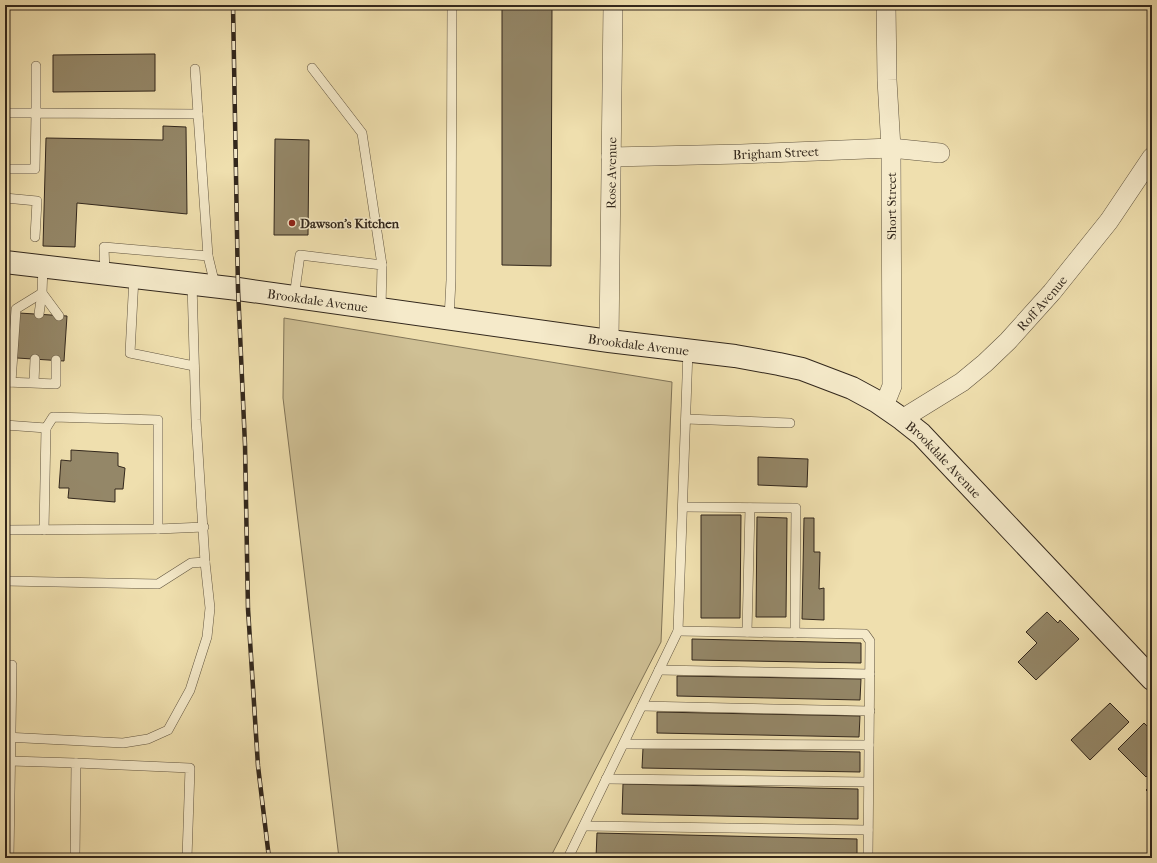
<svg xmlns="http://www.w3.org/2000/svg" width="1157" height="863" font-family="'IM FELL French Canon',serif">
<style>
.green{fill:#cfc095;stroke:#807458}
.building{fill:#948768;stroke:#32271c}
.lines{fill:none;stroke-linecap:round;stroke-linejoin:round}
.lane-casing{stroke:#615540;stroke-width:10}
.street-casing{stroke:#615540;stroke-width:20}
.secondary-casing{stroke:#32271c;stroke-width:24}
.lane{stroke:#f5eaca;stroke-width:9}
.street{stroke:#f5eaca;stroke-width:19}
.secondary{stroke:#f5eaca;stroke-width:22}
.rail-casing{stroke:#32271c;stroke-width:4.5}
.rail{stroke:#f5eaca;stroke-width:3;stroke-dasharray:9;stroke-linecap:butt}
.poi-dot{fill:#8f2418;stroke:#f5eaca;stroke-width:1.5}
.labels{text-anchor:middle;stroke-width:3;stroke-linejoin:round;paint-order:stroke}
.street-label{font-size:13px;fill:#32271c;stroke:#f5eaca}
.poi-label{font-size:13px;font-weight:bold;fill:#32271c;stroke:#f5eaca;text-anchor:start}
</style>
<rect width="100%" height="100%" fill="#efdfae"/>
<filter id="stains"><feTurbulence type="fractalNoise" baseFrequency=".005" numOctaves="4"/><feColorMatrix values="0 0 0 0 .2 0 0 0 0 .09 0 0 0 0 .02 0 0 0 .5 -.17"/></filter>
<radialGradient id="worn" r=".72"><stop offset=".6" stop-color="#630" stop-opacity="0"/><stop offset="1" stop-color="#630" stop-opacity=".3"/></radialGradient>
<path class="green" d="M284,318L672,382L661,642L550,858H339L283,398Z"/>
<g class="building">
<path d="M502,5H552L551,266L502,265Z"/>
<path d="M155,54V91L53,92V55Z"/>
<path d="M163,126L186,127L187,214L77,203L75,247L43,246L46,138L163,140Z"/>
<path d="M275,139L309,140L308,235H274Z"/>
<path d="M19,313L67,316L64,361L17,358Z"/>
<path d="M71,450L118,453V466L125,468L123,489H115V502L68,498L69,488H59L61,460L71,461Z"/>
<path d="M758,457L808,459L807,487L758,485Z"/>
<path d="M701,515H741L740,618H701Z"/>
<path d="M757,517L787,518L786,617H756Z"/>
<path d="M804,518H814V552H820L819,589L824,588V620L802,619Z"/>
<path d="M1047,612L1058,623L1060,620L1079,639L1036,680L1018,662L1037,643L1026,632Z"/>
<path d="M692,639L861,643V663L692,660Z"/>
<path d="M677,676L861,679L860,700L677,696Z"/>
<path d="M1110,703L1129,722L1090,760L1071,740Z"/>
<path d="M657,712L860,716L859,737L657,733Z"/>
<path d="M1144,723L1152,731V771L1146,777L1118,749Z"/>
<path d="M643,748L860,752V772L642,768Z"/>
<path d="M623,784L858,789V819L622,814Z"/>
<path d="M1152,784V796L1146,790Z"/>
<path d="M597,833L857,839V858H596Z"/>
</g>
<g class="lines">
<g class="lane-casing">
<g id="lane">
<path d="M312,68L362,133L382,265"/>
<path d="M195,69L198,114"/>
<path d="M5,113H36V66"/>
<path d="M5,169H35L36,113L198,114L208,256"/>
<path d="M5,198L37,201L35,237"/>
<path d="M43,266L42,293L59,316"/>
<path d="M105,274L104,247L208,256L215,285"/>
<path d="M134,277L130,353L194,366"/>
<path d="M294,297L300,255L382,265L381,309"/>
<path d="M39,314L42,293"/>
<path d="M449,319L451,280L452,5"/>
<path d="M6,382L56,384V360"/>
<path d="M11,382L16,309L42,293"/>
<path d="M34,382L35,359"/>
<path d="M686,419L790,423"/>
<path d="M5,425L46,428L53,417L158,420V529L5,530"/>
<path d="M683,507L796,508L795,633"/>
<path d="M158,529L204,527"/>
<path d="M44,530L46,428"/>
<path d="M5,581L158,584L191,563L205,562"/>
<path d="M678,631L865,634L870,641L868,858"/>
<path d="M747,632L750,508"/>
<path d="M5,665H12L9,858"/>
<path d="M659,670L870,674"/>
<path d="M642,706L870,711"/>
<path d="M5,737L123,743L148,739L168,730L190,690L207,637L210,608L205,562L196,420L192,284"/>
<path d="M624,744L869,745"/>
<path d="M10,761L76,763L75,858"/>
<path d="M76,763L190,768L187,858"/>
<path d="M606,779L868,782"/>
<path d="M584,826L868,830"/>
<path d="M568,858L678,631L688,350"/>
</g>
</g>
<g class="street-casing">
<g id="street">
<path id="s1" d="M611,157L741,154L891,148L940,153"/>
<path id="s2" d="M609,341L613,5"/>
<path d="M884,406L892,386L891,148L887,80L886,5"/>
<path id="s3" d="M902,419L962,382L985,363L1008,341L1052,292L1109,221L1152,157"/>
</g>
</g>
<g class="secondary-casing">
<g id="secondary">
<path id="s4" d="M5,262L238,289L609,341L735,356L779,364L802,369L852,388L876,401L902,419L921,434L1152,679"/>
</g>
</g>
<use href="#lane" class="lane"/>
<use href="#street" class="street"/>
<use href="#secondary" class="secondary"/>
<g class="rail-casing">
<path id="rail" d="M233,5L238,289L245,445L248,609L258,766L269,858"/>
</g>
<use href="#rail" class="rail"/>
</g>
<circle class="poi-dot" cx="292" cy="223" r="4"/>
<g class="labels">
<g class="street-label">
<text dy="5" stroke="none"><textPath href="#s1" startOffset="165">Brigham Street</textPath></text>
<text dy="5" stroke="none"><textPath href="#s2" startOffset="168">Rose Avenue</textPath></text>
<text transform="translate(891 206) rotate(-90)" y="5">Short Street</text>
<text dy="5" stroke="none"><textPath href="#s4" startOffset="315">Brookdale Avenue</textPath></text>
<text dy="5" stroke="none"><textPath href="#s3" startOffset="183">Roff Avenue</textPath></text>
<text dy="5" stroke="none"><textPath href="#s4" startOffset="639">Brookdale Avenue</textPath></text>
<text dy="5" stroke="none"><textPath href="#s4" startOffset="975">Brookdale Avenue</textPath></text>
</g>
<g class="poi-label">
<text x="300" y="228">Dawson's Kitchen</text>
</g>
</g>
<rect width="1157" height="863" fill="none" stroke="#efdfae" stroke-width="20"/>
<rect x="6" y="6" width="1145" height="851" fill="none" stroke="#32271c" stroke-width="2"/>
<rect x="10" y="10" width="1137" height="843" fill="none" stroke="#32271c"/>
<rect width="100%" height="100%" filter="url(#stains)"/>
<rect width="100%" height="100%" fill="url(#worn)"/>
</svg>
